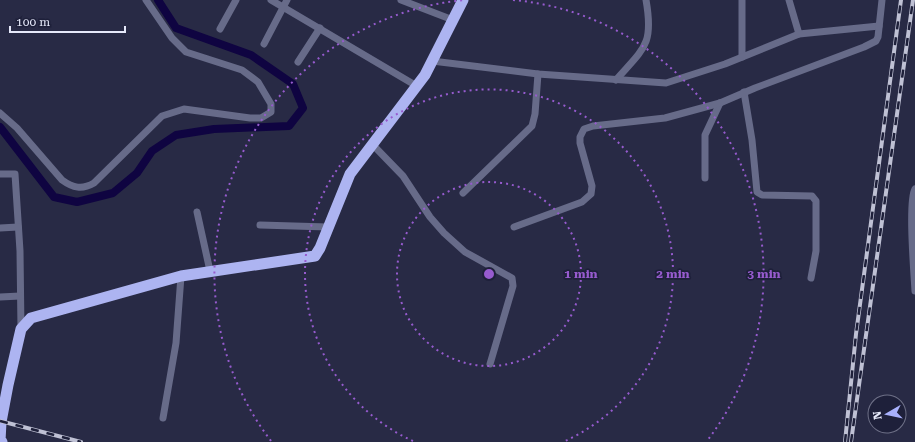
<svg xmlns="http://www.w3.org/2000/svg" width="915" height="442" font-family="'Roboto Serif',serif">
<style>
.lines{fill:none;stroke-linecap:round;stroke-linejoin:round}
.canal{stroke:#0f0441;stroke-width:8}
.minor{stroke:#676b89;stroke-width:7}
.trunk{stroke:#adb4f1;stroke-width:11}
.rail-casing{stroke:#bfc1d4;stroke-width:4}
.rail{stroke:#1e203a;stroke-width:2.5;stroke-dasharray:8;stroke-linecap:butt}
.ring{fill:none;stroke:#965bce;stroke-width:2;stroke-dasharray:2 4}
.centre{fill:#965bce;stroke:#1e203a;stroke-width:2}
.ring-label{font-size:12px;text-anchor:middle;font-weight:bold;fill:#965bce;stroke:#1e203a;stroke-width:3.5;stroke-linejoin:round;paint-order:stroke}
</style>
<rect width="100%" height="100%" fill="#282a45"/>
<g class="lines">
<path class="canal" d="M0,127L54,197L77,202L113,193L137,173L152,151L176,135L214,129L289,126L303,108L293,84L251,55L176,28L158,0"/>
<g class="minor">
<path d="M271,0L415,85"/>
<path d="M401,0L453,20"/>
<path d="M742,0V57"/>
<path d="M789,0L799,34"/>
<path d="M220,29L236,0"/>
<path d="M264,44L287,0"/>
<path d="M432,61L538,74L666,83L725,64L799,34L879,26"/>
<path d="M298,62L320,28"/>
<path d="M616,80C644,48 654,45 646,0"/>
<path d="M744,92L752,140L757,192L762,195L812,196L816,201V251L811,278"/>
<path d="M0,113L17,128L62,180C73,188 82,190 94,183L162,116L184,109L250,118H261L271,112V104L258,82L242,70L186,52L172,38L146,0"/>
<path d="M372,144L403,176L430,217L444,233L465,252L512,278L513,286L490,364"/>
<path d="M0,174H15L20,251L21,329"/>
<path d="M705,178V135L720,103"/>
<path d="M915,189C908,201 914,273 915,291"/>
<path d="M463,193L532,126L535,114L538,74"/>
<path d="M197,212L210,271"/>
<path d="M260,225L328,227"/>
<path d="M514,227L582,202L591,194L592,186L580,143V137L584,129L593,126L665,118L720,103L755,88L864,47L876,41L878,37L882,0"/>
<path d="M0,228L18,227"/>
<path d="M0,297L20,296"/>
<path d="M163,418L176,343L181,276"/>
</g>
<path class="trunk" d="M2,442L0,441L1,422L8,385L21,329L31,318L181,276L315,256L320,248L350,174L425,75L463,0"/>
<g class="rail-casing">
<g id="rail">
<path d="M0,421L81,442"/>
<path d="M845,442L856,334L901,0"/>
<path d="M851,442L913,0"/>
</g>
</g>
<use href="#rail" class="rail"/>
</g>
<g class="ring">
<circle cx="489" cy="274" r="92"/>
<path d="M413 441A184 184 0 1 1 565 441"/>
<path d="M271 441A275 275 0 0 1 465 0M513 0A275 275 0 0 1 707 441"/>
</g>
<circle cx="489" cy="274" r="6" class="centre"/>
<g class="ring-label">
<text x="581" y="278">1 min</text>
<text x="673" y="278">2 min</text>
<text x="764" y="278">3 min</text>
</g>
<g transform="translate(887 414) rotate(261)"><circle r="19" fill="#1e203a" stroke="#6e7087"/>
<path d="M0-3L7 15L0 10L-7 15Z" fill="#a8b0fc"/>
<text y="-6" font-size="11" font-weight="bold" text-anchor="middle" fill="#e6e9fa">N</text>
</g>
<path d="M10 26v6h115v-6" fill="none" stroke="#e6e9fa" stroke-width="2"/>
<text x="16" y="26" font-size="12" fill="#e6e9fa" stroke="#1e203a" stroke-width="3" paint-order="stroke">100 m</text>
</svg>
